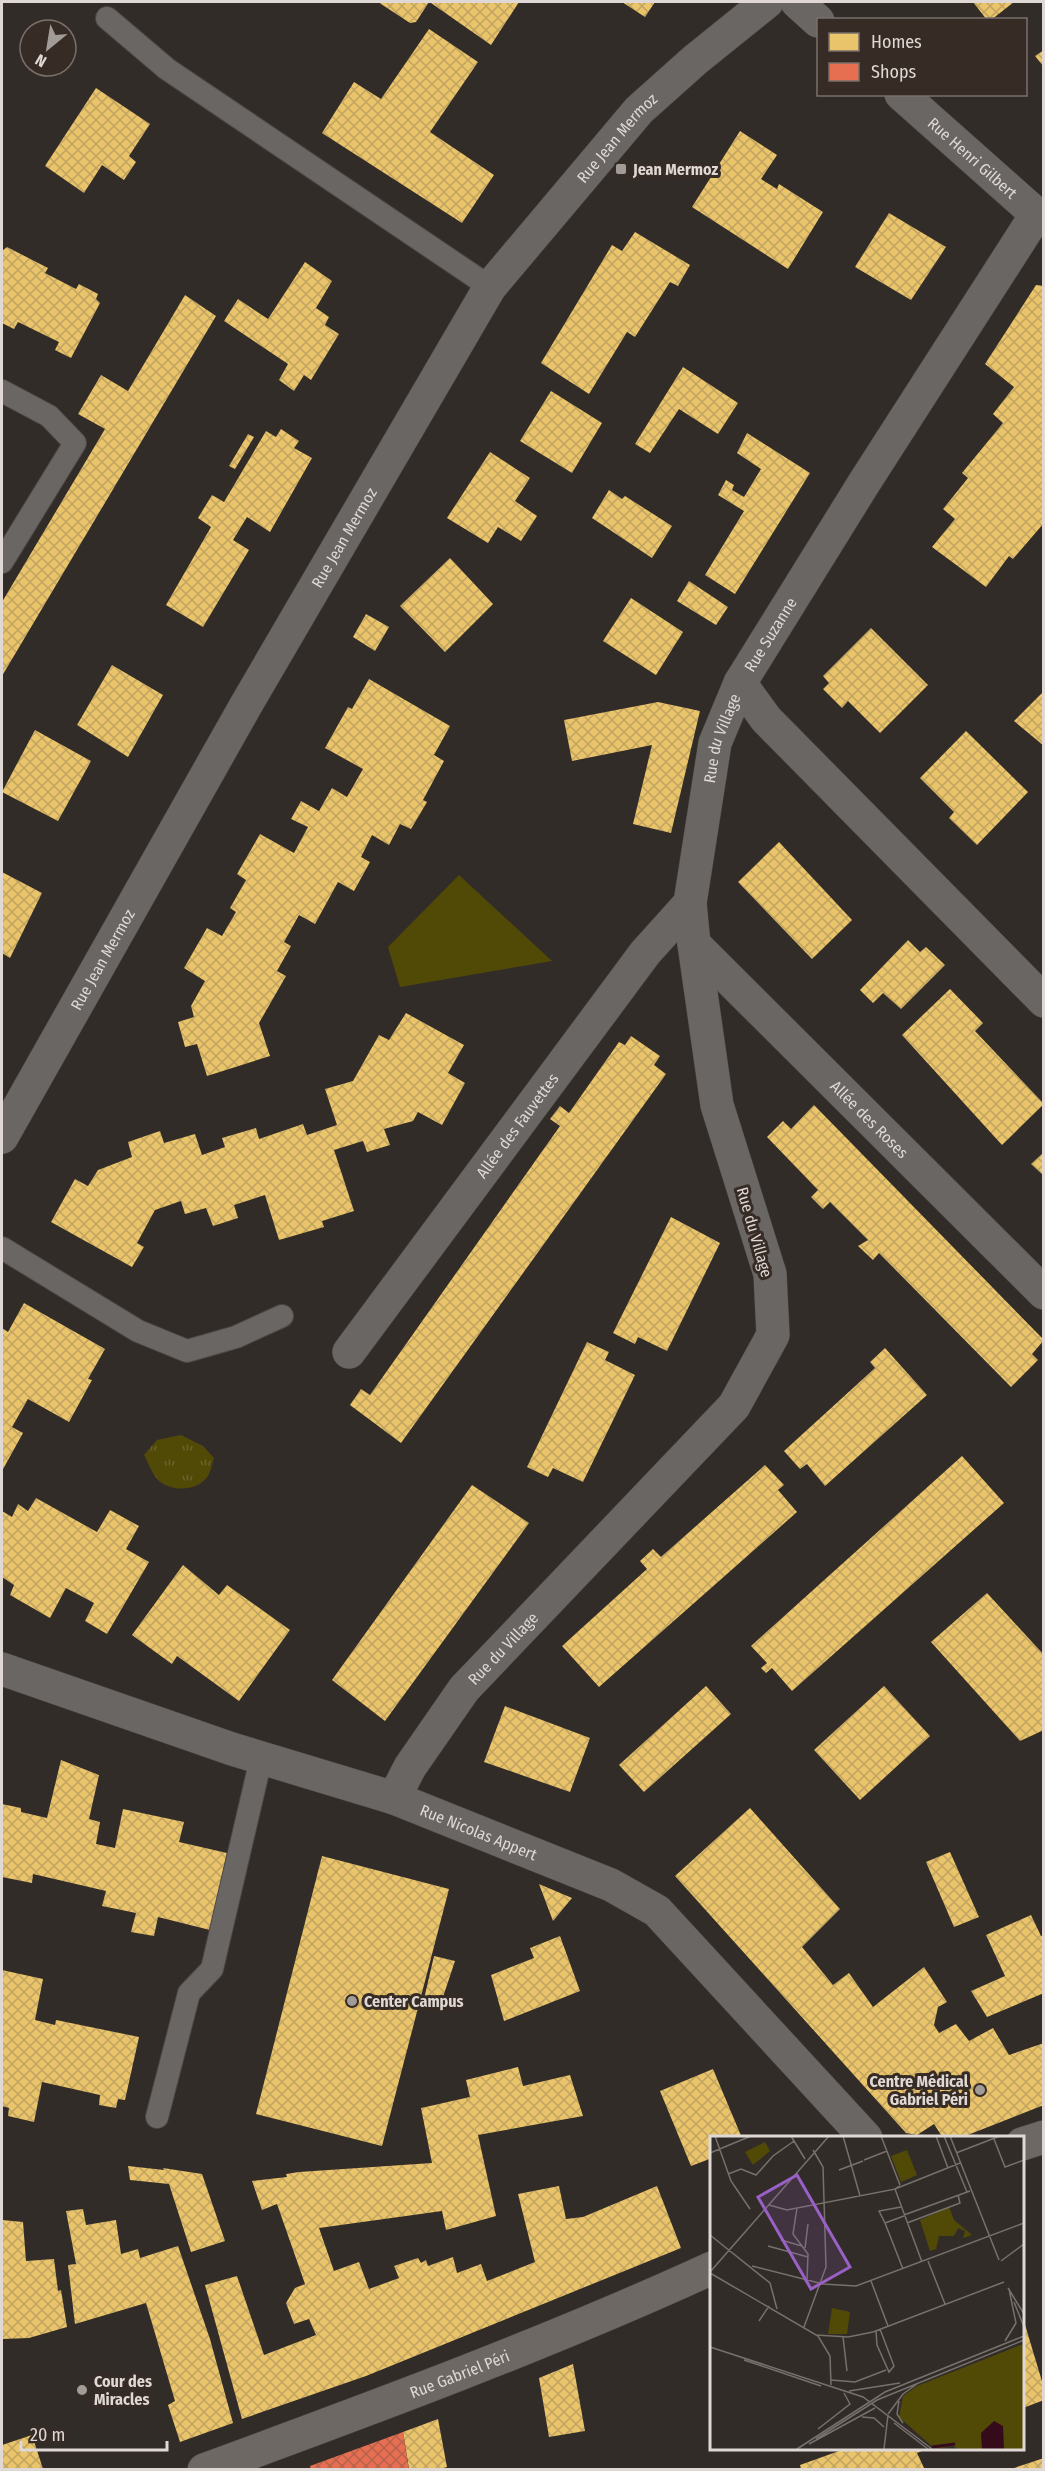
<svg xmlns="http://www.w3.org/2000/svg" width="1045" height="2471" font-family="'Fira Sans Condensed',sans-serif">
<style>
.grass{fill:#514906}
.park{fill:url(#park-tufts)}
.homes{fill:url(#homes-cross-hatch)}
.shops{fill:url(#shops-cross-hatch)}
.lines{fill:none;stroke-linecap:round;stroke-linejoin:round}
.lane-casing{stroke:#4d4845;stroke-width:24}
.street-casing{stroke:#4d4845;stroke-width:34}
.secondary-casing{stroke:#4d4845;stroke-width:34}
.lane{stroke:#6a6663;stroke-width:22}
.street{stroke:#6a6663;stroke-width:33}
.secondary{stroke:#6e6865;stroke-width:33}
.poi-dot{fill:#a29c98;stroke:#362b25;stroke-width:2}
.labels{text-anchor:middle;stroke-width:6;stroke-linejoin:round;paint-order:stroke}
.street-label{font-size:16px;fill:#dfd8d4;stroke:#362b25}
.poi-label{font-size:16px;font-weight:bold;fill:#dfd8d4;stroke:#362b25;text-anchor:start}
.inset-river{fill:none;stroke:#350a1b;stroke-width:3}
.inset-road{fill:none;stroke:#77716d;stroke-width:1.5}
.view{fill:#9960c5;fill-opacity:0.15;stroke:#9960c5;stroke-width:3}
.inset-edge{fill:none;stroke:#dfd8d4;stroke-width:3}
</style>
<defs>
<pattern id="park-tufts" width="24" height="20" patternUnits="userSpaceOnUse" patternTransform="scale(1.5)"><rect width="24" height="20" fill="#514906"/><path d="M3 7l-1-3M5 7V3M7 7l1-3M15 17l-1-3M17 17v-4M19 17l1-3" fill="none" stroke="#6a6229"/></pattern>
<pattern id="homes-cross-hatch" width="8" height="8" patternUnits="userSpaceOnUse" patternTransform="scale(1.5)"><rect width="8" height="8" fill="#e9c46a"/><path d="M0 0l8 8M0 8l8-8" fill="none" stroke="#c0a360"/></pattern>
<pattern id="shops-cross-hatch" width="8" height="8" patternUnits="userSpaceOnUse" patternTransform="scale(1.5)"><rect width="8" height="8" fill="#e76f51"/><path d="M0 0l8 8M0 8l8-8" fill="none" stroke="#b6614c"/></pattern>
</defs>
<rect width="100%" height="100%" fill="#322c29"/>
<path class="grass" d="M459,875L552,961L400,987L388,947Z"/>
<path class="park" d="M181,1435L203,1446L214,1458C212,1463 211,1471 208,1476C197,1492 171,1492 158,1480C152,1474 148,1462 144,1455L157,1440Z"/>
<g class="homes">
<path d="M378,2H429L416,22L410,23Z"/>
<path d="M432,2H519L491,45L431,3Z"/>
<path d="M622,2H655L645,17Z"/>
<path d="M973,2H1014L991,20H987Z"/>
<path d="M429,29L478,62L430,132L494,175L462,223L322,133L354,82L381,99Z"/>
<path d="M1044,50V67L1035,56Z"/>
<path d="M96,88L150,124L129,156L136,162L124,180L102,165L84,193L45,166Z"/>
<path d="M740,131L777,155L761,179L777,189L779,184L823,212L788,269L692,207Z"/>
<path d="M889,213L946,247L911,300L855,267Z"/>
<path d="M635,232L690,265L678,286L670,282L635,337L627,332L589,394L541,363L612,245L622,251Z"/>
<path d="M7,247L48,268L45,273L76,289L79,284L98,294L96,299L100,303L71,358L55,350L59,342L18,322L14,329L2,323V251Z"/>
<path d="M305,262L332,281L316,308L329,317L325,325L339,334L311,380L304,375L294,391L279,380L288,364L224,321L238,299L268,319Z"/>
<path d="M1036,285L1044,286V523L1013,559L1009,556L986,587L932,547L955,519L943,509L968,478L962,473L1003,423L993,414L1014,387L985,364Z"/>
<path d="M185,295L216,316L2,676V602L105,429L78,414L101,375L128,391Z"/>
<path d="M683,367L738,403L718,434L679,409L650,453L635,444Z"/>
<path d="M551,391L602,423L572,473L520,441Z"/>
<path d="M281,429L299,441L294,448L312,458L270,532L247,517L233,540L249,550L203,627L166,605L211,527L198,518L212,495L224,502L266,431L276,437Z"/>
<path d="M747,433L810,473L735,594L705,575L744,511L718,495L726,480L734,485L732,490L744,497L761,469L737,453Z"/>
<path d="M248,434L254,437L235,469L229,466Z"/>
<path d="M490,452L530,478L515,501L537,516L521,541L498,527L488,543L447,518Z"/>
<path d="M609,490L622,499L625,496L672,526L652,558L592,518Z"/>
<path d="M450,558L493,604L445,652L400,606Z"/>
<path d="M689,581L728,607L716,625L677,601Z"/>
<path d="M631,598L683,632L656,675L603,641Z"/>
<path d="M366,614L389,627L375,651L353,637Z"/>
<path d="M871,628L928,685L880,733L848,701L842,708L823,689L829,683L823,676Z"/>
<path d="M112,665L163,695L128,757L77,725Z"/>
<path d="M369,679L450,726L434,755L444,761L423,800L427,802L411,829L400,824L389,845L372,835L361,857L370,862L354,891L338,882L315,924L299,915L284,942L291,946L277,971L286,976L259,1023L270,1056L207,1076L197,1044L185,1047L178,1022L194,1017L191,1006L205,981L184,968L207,928L222,936L236,912L230,908L246,880L237,874L260,834L294,853L308,827L291,819L301,801L319,811L332,788L347,797L363,769L325,748L348,707L352,709Z"/>
<path d="M1044,691V746L1014,721Z"/>
<path d="M658,702L700,711L671,833L633,824L652,745L572,761L564,720Z"/>
<path d="M35,730L91,761L58,821L2,792Z"/>
<path d="M966,731L1028,792L977,845L949,818L954,812L920,778Z"/>
<path d="M779,842L852,920L812,959L738,882Z"/>
<path d="M2,872L42,893L10,958L2,953Z"/>
<path d="M908,940L920,952L926,947L945,965L901,1009L883,993L873,1003L860,990Z"/>
<path d="M950,989L983,1023L975,1031L1044,1104L1002,1145L902,1035Z"/>
<path d="M406,1013L464,1045L448,1073L465,1083L442,1125L418,1112L413,1121L384,1129L390,1145L367,1152L363,1141L334,1150L354,1211L322,1221L324,1227L279,1240L265,1195L234,1205L238,1218L213,1226L206,1208L185,1214L181,1201L155,1210L137,1243L144,1247L132,1267L51,1222L75,1179L88,1186L98,1170L132,1157L128,1142L160,1131L164,1143L195,1134L202,1155L225,1147L222,1138L256,1128L259,1139L303,1124L307,1135L337,1125L325,1089L353,1081L379,1035L389,1040Z"/>
<path d="M631,1036L660,1056L654,1065L666,1074L401,1443L350,1405L361,1389L370,1395L560,1126L550,1119L560,1106L569,1113L619,1042L625,1045Z"/>
<path d="M814,1105L1044,1340L1032,1354L1038,1360L1011,1387L879,1253L873,1260L858,1246L868,1240L830,1202L823,1209L811,1197L818,1190L767,1137L783,1121L791,1129Z"/>
<path d="M1044,1152V1176L1031,1164Z"/>
<path d="M671,1217L720,1243L667,1351L638,1337L635,1344L613,1333Z"/>
<path d="M24,1303L105,1349L88,1379L92,1380L69,1422L28,1399L12,1427L23,1433L2,1471V1328L8,1332Z"/>
<path d="M587,1342L609,1352L605,1360L635,1375L583,1482L553,1468L548,1477L527,1467Z"/>
<path d="M885,1348L927,1395L825,1486L807,1464L800,1469L784,1451L875,1368L870,1362Z"/>
<path d="M962,1456L1004,1503L792,1691L772,1668L766,1673L761,1668L767,1663L751,1646Z"/>
<path d="M765,1465L784,1485L778,1490L797,1512L599,1687L562,1646L647,1569L640,1561L653,1549L661,1557Z"/>
<path d="M472,1485L529,1523L385,1721L332,1680Z"/>
<path d="M36,1498L97,1532L110,1510L139,1526L126,1549L149,1562L107,1634L85,1621L94,1603L66,1588L50,1618L10,1595L14,1585L2,1577V1511L12,1517L18,1504L28,1511Z"/>
<path d="M183,1565L219,1595L227,1585L290,1630L239,1701L177,1656L172,1664L132,1635Z"/>
<path d="M987,1593L1044,1655V1730L1020,1741L931,1642Z"/>
<path d="M706,1686L731,1714L644,1792L619,1765Z"/>
<path d="M884,1686L930,1736L860,1800L814,1750Z"/>
<path d="M505,1706L590,1738L570,1792L484,1762Z"/>
<path d="M61,1760L99,1775L89,1819L100,1822L96,1844L115,1848L123,1809L184,1822L179,1842L227,1853L210,1930L158,1917L154,1936L131,1932L136,1913L102,1906L106,1891L33,1874L32,1883L2,1877V1804L21,1808V1812L47,1818Z"/>
<path d="M750,1808L840,1909L802,1947L833,1985L849,1973L873,2007L924,1967L947,2002L938,2007L934,2025L939,2033L956,2024L969,2041L993,2028L1009,2055L1044,2043V2105L960,2138H943L934,2124L917,2135L906,2133L675,1876Z"/>
<path d="M950,1852L979,1917L954,1927L926,1862Z"/>
<path d="M322,1856L449,1889L382,2146L256,2114Z"/>
<path d="M539,1884L572,1898L553,1921Z"/>
<path d="M1031,1915L1041,1936L1044,1935V1993L987,2017L971,1991L1005,1976L986,1935Z"/>
<path d="M560,1936L580,1991L504,2021L491,1975L534,1958L530,1948Z"/>
<path d="M434,1956L455,1961L441,2003L424,1999Z"/>
<path d="M2,1970L43,1979L35,2020L55,2025L56,2020L139,2037L125,2100L118,2099L116,2108L99,2105L100,2095L42,2082L34,2122L8,2116L9,2108L2,2106Z"/>
<path d="M518,2067L523,2086L570,2075L583,2116L478,2135L496,2216L446,2230L442,2211L319,2228L334,2271L359,2262L369,2289L399,2278L394,2266L418,2258L421,2263L426,2260L428,2266L453,2257L457,2273L481,2264L487,2281L535,2262L518,2194L559,2186L566,2219L583,2217L657,2186L681,2248L366,2376L242,2419L205,2285L237,2276L264,2355L316,2335L309,2319L294,2324L286,2303L295,2288L305,2284L277,2204L262,2210L252,2181L287,2177L286,2174L299,2172L432,2163L421,2108L470,2097L466,2080Z"/>
<path d="M713,2069L742,2138H712V2158L691,2166L660,2091Z"/>
<path d="M128,2166L164,2170L163,2168L202,2174L225,2241L191,2252L169,2184L130,2180Z"/>
<path d="M83,2209L86,2225L116,2220L121,2254L138,2249L140,2258L178,2246L210,2339L233,2423L180,2442L168,2405L175,2401L146,2303L75,2324L68,2265L76,2264L66,2211Z"/>
<path d="M2,2220L23,2222L26,2261L54,2259L58,2291L61,2290L67,2327L29,2338L2,2339Z"/>
<path d="M1023,2318L1044,2388V2400L1023,2408Z"/>
<path d="M573,2364L585,2431L549,2437L539,2378Z"/>
<path d="M438,2419L447,2467L439,2469H409L403,2432Z"/>
<path d="M32,2435L43,2469H2V2445Z"/>
<path d="M838,2448H927V2449L917,2453L924,2468L921,2469H801L800,2465L839,2451Z"/>
<path d="M1044,2458V2469H1011Z"/>
</g>
<path class="shops" d="M403,2432L409,2470H311L310,2466Z"/>
<g class="lines">
<g class="lane-casing">
<g id="lane">
<path d="M107,18L167,69L490,287"/>
<path d="M2,391L49,416L75,443L2,562"/>
<path d="M2,1248L138,1331L187,1351L236,1337L282,1316"/>
<path d="M157,2117L189,1993L212,1969L261,1759"/>
</g>
</g>
<g class="street-casing">
<g id="street">
<path d="M797,2L818,21"/>
<path id="s1" d="M901,94L1044,221"/>
<path d="M740,683L766,719L1044,1001"/>
<path id="s2" d="M694,944L1044,1293"/>
<path id="s3" d="M2,1137L246,705L490,287L639,110L695,60L767,2"/>
<path id="s4" d="M349,1352L645,953L690,903"/>
<path id="s5" d="M2,1669L232,1749L394,1798L611,1885L657,1911L866,2138"/>
<path id="s6" d="M394,1798L410,1767L464,1689L734,1406L773,1335L770,1274L717,1105L694,944L690,903L715,743L740,683L864,483L1036,215"/>
</g>
</g>
<g class="secondary-casing">
<g id="secondary">
<path d="M1022,2144L1044,2137"/>
<path id="s7" d="M204,2470C375,2407 546,2344 712,2268"/>
</g>
</g>
<use href="#lane" class="lane"/>
<use href="#street" class="street"/>
<use href="#secondary" class="secondary"/>
</g>
<g class="poi-dot">
<rect x="615" y="163" width="12" height="12" rx="3"/>
<circle cx="352" cy="2001" r="6"/>
<circle cx="980" cy="2090" r="6"/>
<circle cx="82" cy="2390" r="6"/>
</g>
<g class="labels">
<g class="street-label">
<text dy="6" stroke="none"><textPath href="#s3" startOffset="1176">Rue Jean Mermoz</textPath></text>
<text dy="6" stroke="none"><textPath href="#s1" startOffset="96">Rue Henri Gilbert</textPath></text>
<text dy="6" stroke="none"><textPath href="#s3" startOffset="690">Rue Jean Mermoz</textPath></text>
<text dy="6" stroke="none"><textPath href="#s6" startOffset="1328">Rue Suzanne</textPath></text>
<text dy="6" stroke="none"><textPath href="#s6" startOffset="1212">Rue du Village</textPath></text>
<text dy="6" stroke="none"><textPath href="#s3" startOffset="204">Rue Jean Mermoz</textPath></text>
<text dy="6" stroke="none"><textPath href="#s2" startOffset="248">Allée des Roses</textPath></text>
<text dy="6" stroke="none"><textPath href="#s4" startOffset="282">Allée des Fauvettes</textPath></text>
<text transform="translate(755 1232) rotate(74)" y="6">Rue du Village</text>
<text dy="6" stroke="none"><textPath href="#s6" startOffset="186">Rue du Village</textPath></text>
<text dy="6" stroke="none"><textPath href="#s5" startOffset="504">Rue Nicolas Appert</textPath></text>
<text dy="6" stroke="none"><textPath href="#s7" startOffset="273">Rue Gabriel Péri</textPath></text>
</g>
<g class="poi-label">
<text x="633" y="175">Jean Mermoz</text>
<text x="364" y="2007">Center Campus</text>
<text x="968" y="2087" text-anchor="end">Centre Médical<tspan x="968" dy="18">Gabriel Péri</tspan></text>
<text x="94" y="2387">Cour des<tspan x="94" dy="18">Miracles</tspan></text>
</g>
</g>
<g transform="translate(710 2136)">
<rect width="314" height="314" fill="#322c29"/>
<path d="M197,14L207,39L191,46L181,20Z" fill="#514906"/>
<path d="M55,6L60,15L43,29L35,16ZM239,71L244,84L262,99L253,102L255,95L248,92L244,100H229L226,113L220,115L210,84ZM122,172L140,176L137,198H118ZM313,208V313H248L243,310L225,313L189,281L193,260L207,250Z" fill="#514906"/>
<path d="M284,285L293,290L294,313H272L271,297Z" fill="#350a1b"/>
<path class="inset-river" d="M222,311L245,308"/>
<path class="inset-road" d="M5,0L21,45L40,73M81,0L95,23M133,0L150,60M171,0L190,49M226,0L238,32M234,0L257,56M240,0L289,124M284,3L295,31L314,24M0,17L41,0M246,17L290,0M154,24L177,15M129,34L153,25M18,38L31,33L46,39L63,20L84,5M190,50L185,53L250,27M59,69L77,74L185,53L212,126M87,72L83,98L98,118L97,145M194,79L260,55M175,87L169,75L191,71M197,87L250,67L248,59M0,99L60,147L67,173M71,104L92,110M58,110L98,121M95,112L98,88M218,125L235,168M291,125L314,108M42,130L113,148L146,150L314,87M193,133L175,87L194,80M0,136L119,0M0,137L108,200L120,220L121,249M161,145L178,190M298,152L314,178M304,166L314,191M49,185L59,170M94,191L116,131L113,31L103,14M166,195L167,209L179,236L184,230L170,193M106,199L138,201L163,196L294,146M133,201L137,235M295,205L306,187L299,153M0,211L153,261L222,313M34,224L111,250M121,244L145,246L176,234M139,255L190,247M189,265L187,278L193,287M178,278L193,258L207,248M152,281L164,282L174,291M184,287L218,313M108,293L140,268L134,257M106,303L167,264L314,204M99,308L165,272M87,313L175,256L314,200M174,313L178,279"/>
<path class="view" d="M87,39L140,131L101,153L48,61Z"/>
<rect width="314" height="314" class="inset-edge"/>
</g>
<rect width="1045" height="2471" fill="none" stroke="#dfd8d4" stroke-width="6"/>
<rect x="817" y="18" width="210" height="78" fill="#362b25" stroke="#7a706b" stroke-width="1.5"/>
<rect x="829" y="33" width="30" height="18" fill="#e9c46a" stroke="#7a706b" stroke-width="1.5"/>
<text x="871" y="48" font-size="18" fill="#dfd8d4">Homes</text>
<rect x="829" y="63" width="30" height="18" fill="#e76f51" stroke="#7a706b" stroke-width="1.5"/>
<text x="871" y="78" font-size="18" fill="#dfd8d4">Shops</text>
<g transform="translate(48 48) rotate(210)"><circle r="28" fill="#362b25" stroke="#7a706b" stroke-width="1.5"/>
<path d="M0-4.5L10 22L0 15L-10 22Z" fill="#a29c98"/>
<text y="-9" font-size="16" font-weight="bold" text-anchor="middle" fill="#dfd8d4">N</text>
</g>
<path d="M21 2441v9h146v-9" fill="none" stroke="#dfd8d4" stroke-width="3"/>
<text x="30" y="2441" font-size="18" fill="#dfd8d4" stroke="#362b25" stroke-width="4.5" paint-order="stroke">20 m</text>
</svg>
